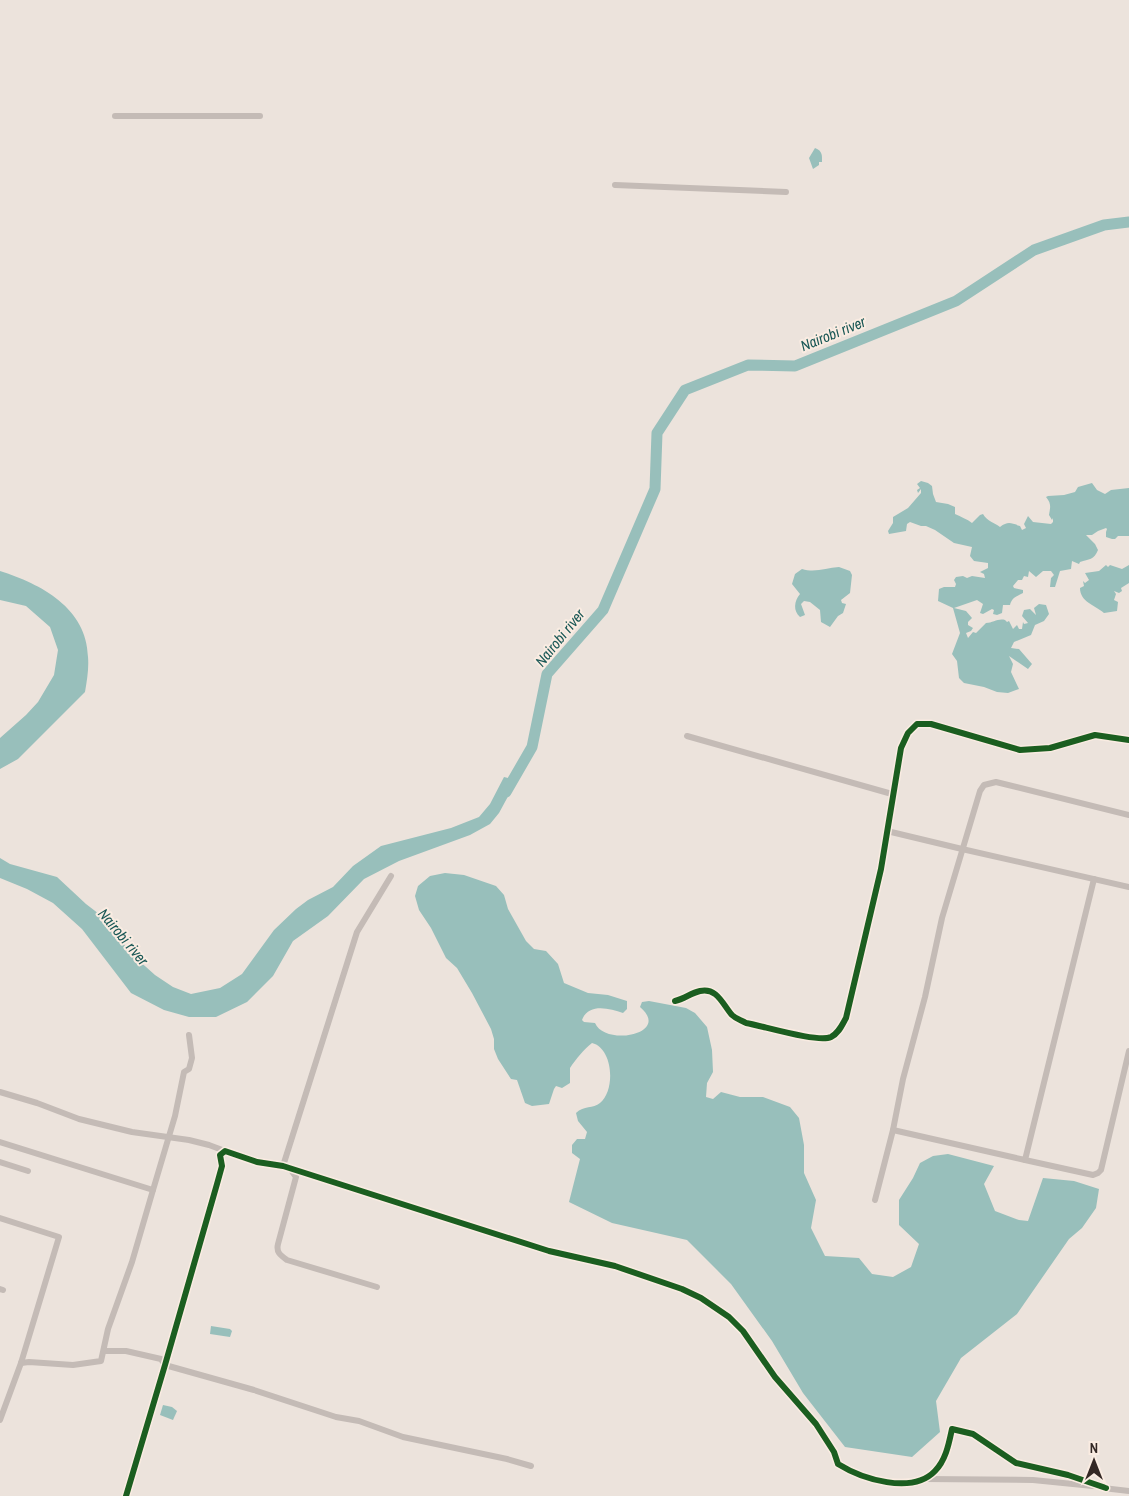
<svg xmlns="http://www.w3.org/2000/svg" width="1129" height="1496" font-family="'Archivo Narrow',sans-serif">
<style>
.water{fill:#98bfbb}
.lines{fill:none;stroke-linecap:round;stroke-linejoin:round}
.river{stroke:#98bfbb;stroke-width:11}
.street{stroke:#c4bbb6;stroke-width:6}
.cycleway-casing{stroke:#faece2;stroke-width:9}
.cycleway{stroke:#1b5e20;stroke-width:6}
.labels{text-anchor:middle;stroke-width:4;stroke-linejoin:round;paint-order:stroke}
.water-label{font-size:15px;font-style:italic;fill:#195755;stroke:#faece2}
</style>
<rect width="100%" height="100%" fill="#ece3dc"/>
<g class="water">
<path d="M815,148C823,151 822,156 822,162H819V165L813,169L809,158Z"/>
<path d="M921,481L928,483L932,486L933,494L936,502L948,504L955,507V514C961,517 967,519 972,523L980,515L983,514C987,521 995,523 1000,527C1008,521 1011,523 1020,526L1022,530L1026,528L1024,524L1028,516L1033,522L1051,524L1053,522V518L1052,520L1049,515C1050,508 1052,504 1046,497L1048,496L1064,495L1075,492L1078,487L1092,483L1097,490L1105,494L1111,490L1129,488V536H1118L1115,539H1112L1106,537V532L1107,529L1106,528L1098,531L1092,535H1086L1095,544L1098,550C1094,560 1089,559 1080,562L1079,564L1072,561L1071,569L1060,571L1055,587H1050L1051,578L1054,575L1051,571H1043L1036,577L1029,571L1028,577L1024,576L1022,580H1018L1013,586L1014,588L1023,590V593C1018,596 1012,597 1010,605H1003L1002,613L997,615L993,614L994,610L992,609L983,614L980,613L983,604L977,600L954,608L966,611L972,618L968,622V625L973,628L971,631L966,633L968,638L973,632L976,633L986,623C993,623 998,618 1005,620L1007,622L1009,621L1013,629L1017,625L1019,629H1022L1023,622L1024,624L1028,623L1022,616L1024,610L1030,609L1036,615L1034,608L1039,604L1046,605L1049,614L1044,621L1035,625L1031,635L1014,642L1011,648L1019,649L1032,664L1028,669L1009,656L1013,664L1011,672L1019,689L1008,693L997,692L984,687L964,683L959,678L957,661L952,654L960,633L953,608L938,601L939,589L944,587H955L956,584L954,580L956,577L963,576L967,578L972,576L985,578L984,574L980,572L988,568V563L974,561L970,556L972,547L954,543L935,530L926,526H921L910,522L907,524L906,531L889,534L888,531L893,523V517L908,508L921,493V489L918,493L917,490L920,488L917,484Z"/>
<path d="M1106,565L1108,567L1110,565L1122,569L1129,565V583L1121,588L1122,591L1119,593L1114,591L1116,594L1114,600L1118,602L1117,611L1104,613C1095,605 1080,602 1080,588L1084,586L1083,581L1085,583L1089,580L1085,573L1099,571Z"/>
<path d="M839,567L850,571L852,575L850,593L841,600L842,603L846,604L843,613L838,616L830,627L821,622L820,610L810,602L804,601L801,604L805,615L800,617C793,611 794,601 800,594L792,584L795,574L802,569C815,573 826,568 839,567Z"/>
<path d="M0,571C41,584 87,608 88,657C89,668 87,680 85,692L18,759L0,769V738L26,715L38,702L54,675L58,650L50,627L26,606L0,600Z"/>
<path d="M504,777L517,780L499,813L490,824L470,835L399,861L364,879L328,916L293,941L273,976L247,1002L216,1017H189L164,1010L131,993L82,929L53,903L27,889L0,878V858L10,864L57,877L86,904L116,927L127,950L155,975L173,987L191,994L220,988L242,974L274,930L296,909L308,900L333,887L353,866L381,846L451,828L479,817L490,804Z"/>
<path d="M445,873L464,875L496,886L504,895L508,909L526,941L534,949L546,951L558,964L564,983L588,993L608,995L627,1001V1009L623,1013C609,1008 588,1003 582,1020L584,1022L595,1023C605,1047 672,1034 640,1007L642,1002L649,1001L686,1008L695,1013L707,1027L712,1050L713,1072L707,1083L706,1097L713,1099L721,1092L740,1097H763L790,1107L799,1118L804,1145V1173L816,1200L811,1228L825,1256L859,1258L872,1274L893,1277L911,1267L919,1244L899,1225V1200L913,1178L920,1163L933,1156L948,1154L994,1166L984,1184L995,1211L1019,1220L1028,1221L1043,1178L1074,1181L1099,1189L1096,1208L1082,1228L1069,1239L1017,1314L961,1358L936,1401L940,1432L912,1457L845,1447L803,1393L772,1341L731,1284L687,1240L612,1223L569,1202L580,1159L572,1153V1145L577,1139H585L587,1132L578,1121L576,1113C584,1105 593,1109 600,1103C616,1090 613,1048 592,1043C584,1049 576,1059 570,1068V1083L562,1088L556,1086L554,1089L549,1104L532,1106L525,1103L517,1080L511,1079L498,1059L494,1049V1039L491,1029L472,993L457,968L446,958L431,928L419,910L415,896L418,886L430,876Z"/>
<path d="M211,1326L230,1329L232,1331L230,1337L210,1334Z"/>
<path d="M163,1405L172,1407L177,1411L173,1420L160,1415Z"/>
</g>
<g class="lines">
<path class="river" d="M506,792L532,747L547,674L603,610L655,489L657,433L685,390L748,365L795,366L956,301L1034,250L1104,225L1129,222"/>
<g class="street">
<path d="M115,116H260"/>
<path d="M615,185L786,192"/>
<path d="M687,736L892,794"/>
<path d="M887,831L962,849L1129,887"/>
<path d="M675,1001C684,999 691,993 700,991C717,987 723,1005 732,1015C736,1019 741,1020 746,1023C763,1026 818,1043 831,1037C839,1033 842,1025 846,1018L881,869L901,748L908,733L917,724H931L1020,750L1050,748L1095,735L1129,740"/>
<path d="M0,1092L37,1103L79,1119L132,1132L189,1140L209,1145L225,1151"/>
<path d="M893,1130L1025,1160L1094,879"/>
<path d="M0,1142L153,1190L132,1262L108,1329L101,1361L73,1365L29,1362L21,1363"/>
<path d="M1025,1160L1093,1175L1098,1173L1101,1170L1129,1051"/>
<path d="M0,1162L28,1171"/>
<path d="M283,1166L357,932L391,876"/>
<path d="M291,1170L296,1177L278,1244C276,1252 280,1255 287,1260L377,1287"/>
<path d="M153,1190L175,1116L184,1072L189,1069L192,1058L189,1035"/>
<path d="M875,1200L893,1130L903,1079L925,997L942,918L980,791L984,785L996,782L1129,815"/>
<path d="M0,1218L59,1237L21,1363L0,1420"/>
<path d="M0,1289L3,1290"/>
<path d="M104,1351H126L161,1359L165,1365L254,1390L336,1417L359,1421L403,1437L507,1459L531,1466"/>
<path d="M925,1479L1033,1480L1093,1486"/>
<path d="M1103,1488L1129,1491"/>
<path d="M126,1496L165,1365L217,1184L222,1166L220,1155L225,1151L257,1162L283,1166L549,1251L615,1266L682,1289L701,1298L729,1317L743,1331L775,1377L816,1424L834,1452L838,1464C862,1479 912,1495 935,1471C946,1460 949,1443 952,1429L973,1434L1016,1463L1068,1475L1106,1488"/>
</g>
<g class="cycleway-casing">
<g id="cycleway">
<path d="M675,1001C684,999 691,993 700,991C717,987 723,1005 732,1015C736,1019 741,1020 746,1023C763,1026 818,1043 831,1037C839,1033 842,1025 846,1018L881,869L901,748L908,733L917,724H931L1020,750L1050,748L1095,735L1129,740"/>
<path d="M126,1496L165,1365L217,1184L222,1166L220,1155L225,1151L257,1162L283,1166L549,1251L615,1266L682,1289L701,1298L729,1317L743,1331L775,1377L816,1424L834,1452L838,1464C862,1479 912,1495 935,1471C946,1460 949,1443 952,1429L973,1434L1016,1463L1068,1475L1106,1488"/>
</g>
</g>
<use href="#cycleway" class="cycleway"/>
</g>
<g class="labels">
<g class="water-label">
<text transform="translate(833 334) rotate(-22)" y="5">Nairobi river</text>
<text transform="translate(560 638) rotate(-51)" y="5">Nairobi river</text>
<text transform="translate(123 937) rotate(50)" y="5">Nairobi river</text>
</g>
</g>
<g transform="translate(1094 1461)" stroke="#faece2" stroke-width="4" paint-order="stroke">
<path d="M0-4L9 19L0 12L-9 19Z" fill="#342825"/>
<text y="-8" font-size="14" font-weight="bold" text-anchor="middle" fill="#342825">N</text>
</g>
</svg>
